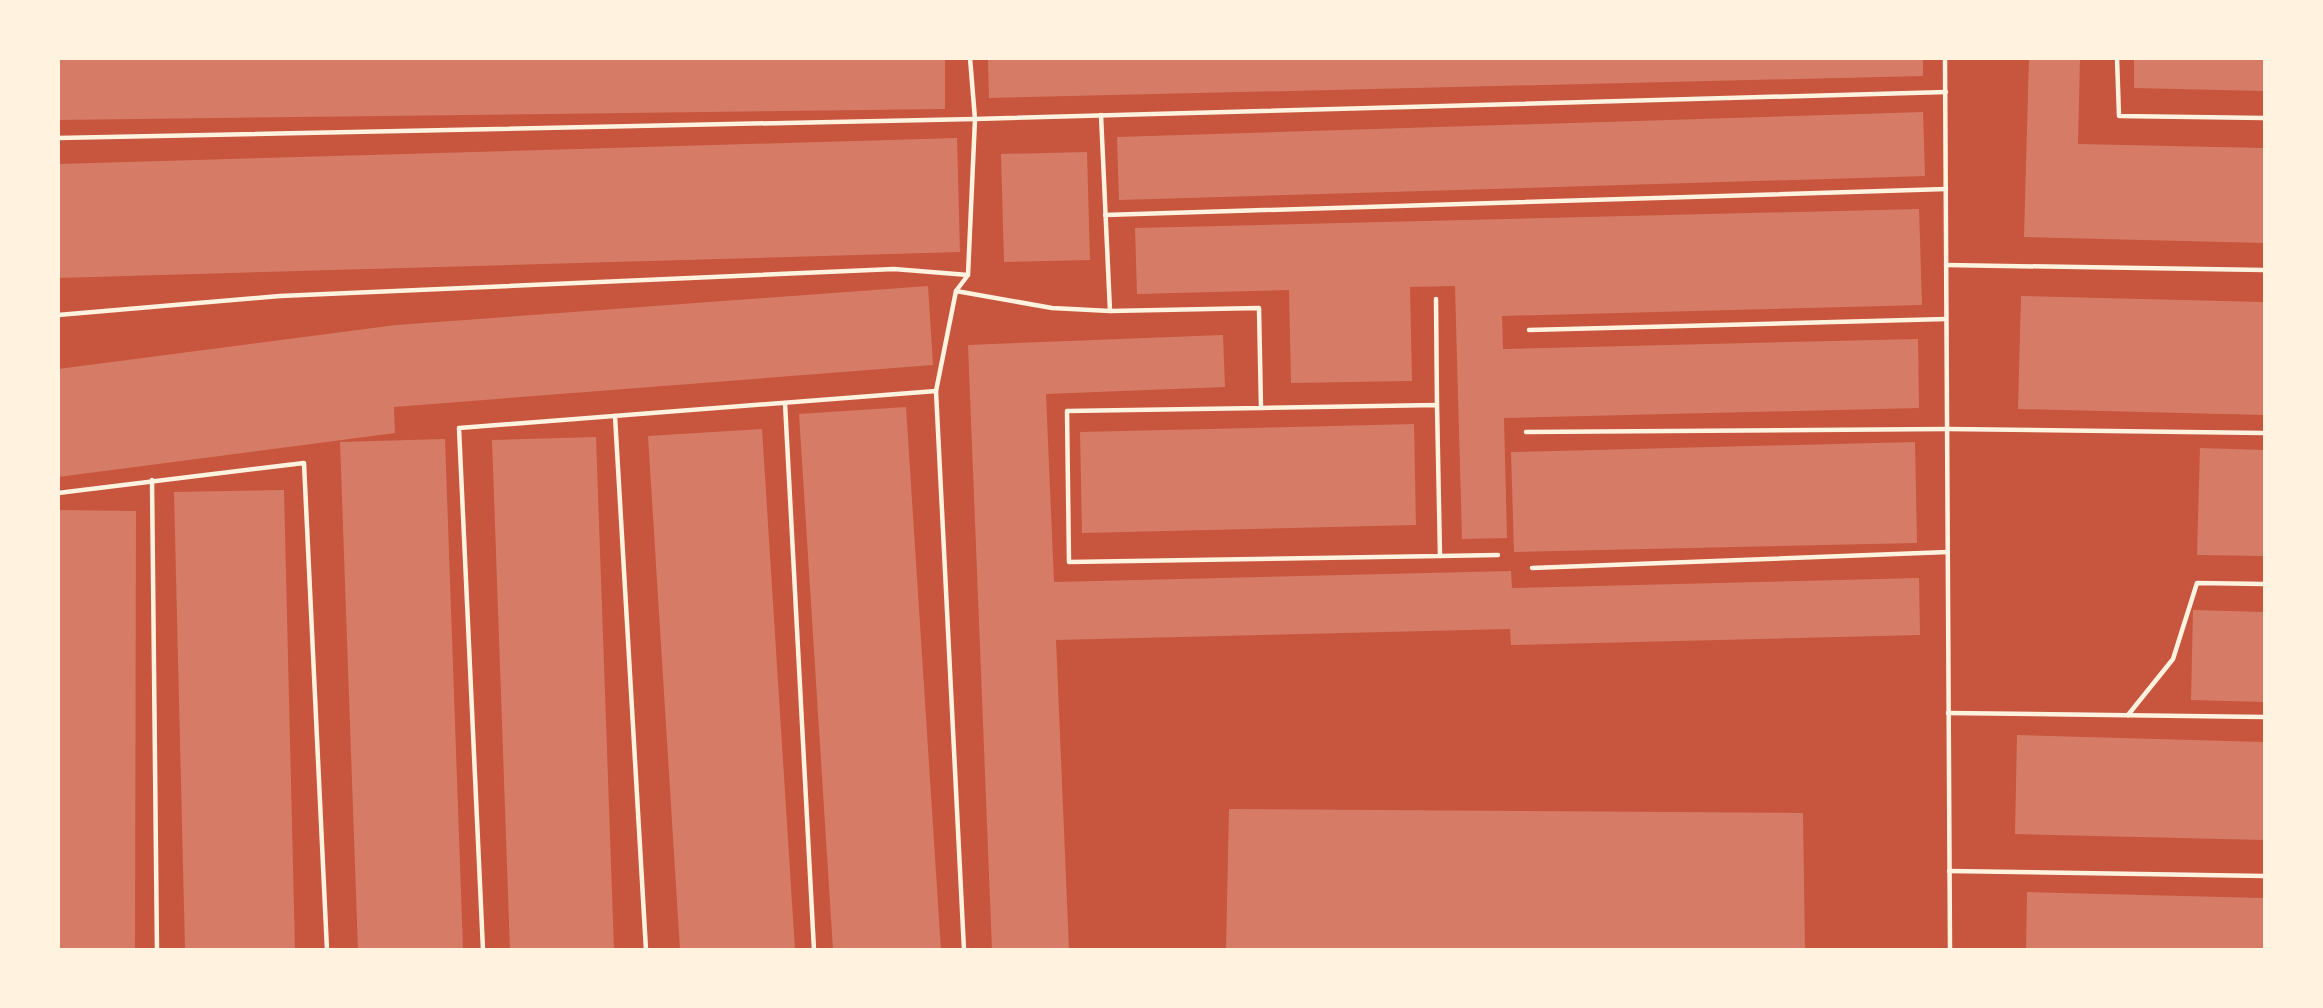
<svg xmlns="http://www.w3.org/2000/svg" width="2323" height="1008" font-family="Arial,sans-serif">
<style>
.building{fill:#d67c66}
.lines{fill:none;stroke-linecap:round;stroke-linejoin:round}
.service{stroke:#fff3e0;stroke-width:4.5}
</style>
<rect width="100%" height="100%" fill="#c8553d"/>
<g class="building">
<path d="M58,58H945V109L58,120Z"/>
<path d="M988,58H1923V76L989,98Z"/>
<path d="M2029,58H2080L2078,144L2264,148V243L2024,237Z"/>
<path d="M2134,58H2264V91L2134,88Z"/>
<path d="M1923,112L1925,176L1119,200L1117,137Z"/>
<path d="M957,138L960,252L58,278V164Z"/>
<path d="M1087,152L1090,260L1004,262L1001,154Z"/>
<path d="M1919,209L1922,305L1502,316L1503,349L1918,339L1919,408L1504,418L1507,538L1462,539L1455,286L1410,287L1412,381L1291,383L1289,290L1137,294L1135,228Z"/>
<path d="M928,286L933,365L394,407L395,433L58,477V369L396,325Z"/>
<path d="M2021,296L2264,302V415L2018,409Z"/>
<path d="M1223,335L1225,387L1046,394L1054,582L1511,571L1512,588L1919,578L1920,635L1511,645L1510,629L1056,640L1069,950H992L968,345Z"/>
<path d="M906,407L941,950H833L799,414Z"/>
<path d="M1414,424L1416,525L1082,533L1080,432Z"/>
<path d="M762,429L795,950H680L648,436Z"/>
<path d="M596,437L614,950H510L492,440Z"/>
<path d="M445,439L463,950H358L340,442Z"/>
<path d="M1915,442L1917,543L1514,552L1511,452Z"/>
<path d="M2200,448L2264,450V556L2197,555Z"/>
<path d="M284,490L295,950H185L174,492Z"/>
<path d="M58,510L136,511L135,950H58Z"/>
<path d="M2193,610L2264,612V702L2191,700Z"/>
<path d="M2017,735L2264,742V840L2015,834Z"/>
<path d="M1229,809L1803,813L1805,950H1226Z"/>
<path d="M2027,892L2264,898V950H2026Z"/>
</g>
<g class="lines">
<g class="service">
<path d="M1945,58L1950,950"/>
<path d="M2117,58L2119,116L2264,118"/>
<path d="M58,138L975,119L1946,92"/>
<path d="M1105,215L1946,189"/>
<path d="M1946,265L2264,270"/>
<path d="M956,291L1052,308L1110,311L1101,115"/>
<path d="M1436,299L1437,405"/>
<path d="M1110,311L1259,308L1261,408L1067,411L1069,562L1440,556L1437,405L1261,408"/>
<path d="M58,315L280,296L894,269L968,275"/>
<path d="M1529,330L1946,319"/>
<path d="M936,391L956,291L968,275L975,119L970,58"/>
<path d="M785,403L814,950"/>
<path d="M615,416L646,950"/>
<path d="M1526,432L1947,429L2264,433"/>
<path d="M152,480L157,950"/>
<path d="M58,493L304,463L327,950"/>
<path d="M1440,556L1498,555"/>
<path d="M1532,568L1948,552"/>
<path d="M1948,713L2264,717"/>
<path d="M2128,715L2173,659L2197,583L2264,584"/>
<path d="M1949,871L2264,876"/>
<path d="M483,950L459,428L936,391L964,950"/>
</g>
</g>
<rect width="2323" height="1008" fill="none" stroke="#fff3e0" stroke-width="120"/>
</svg>
